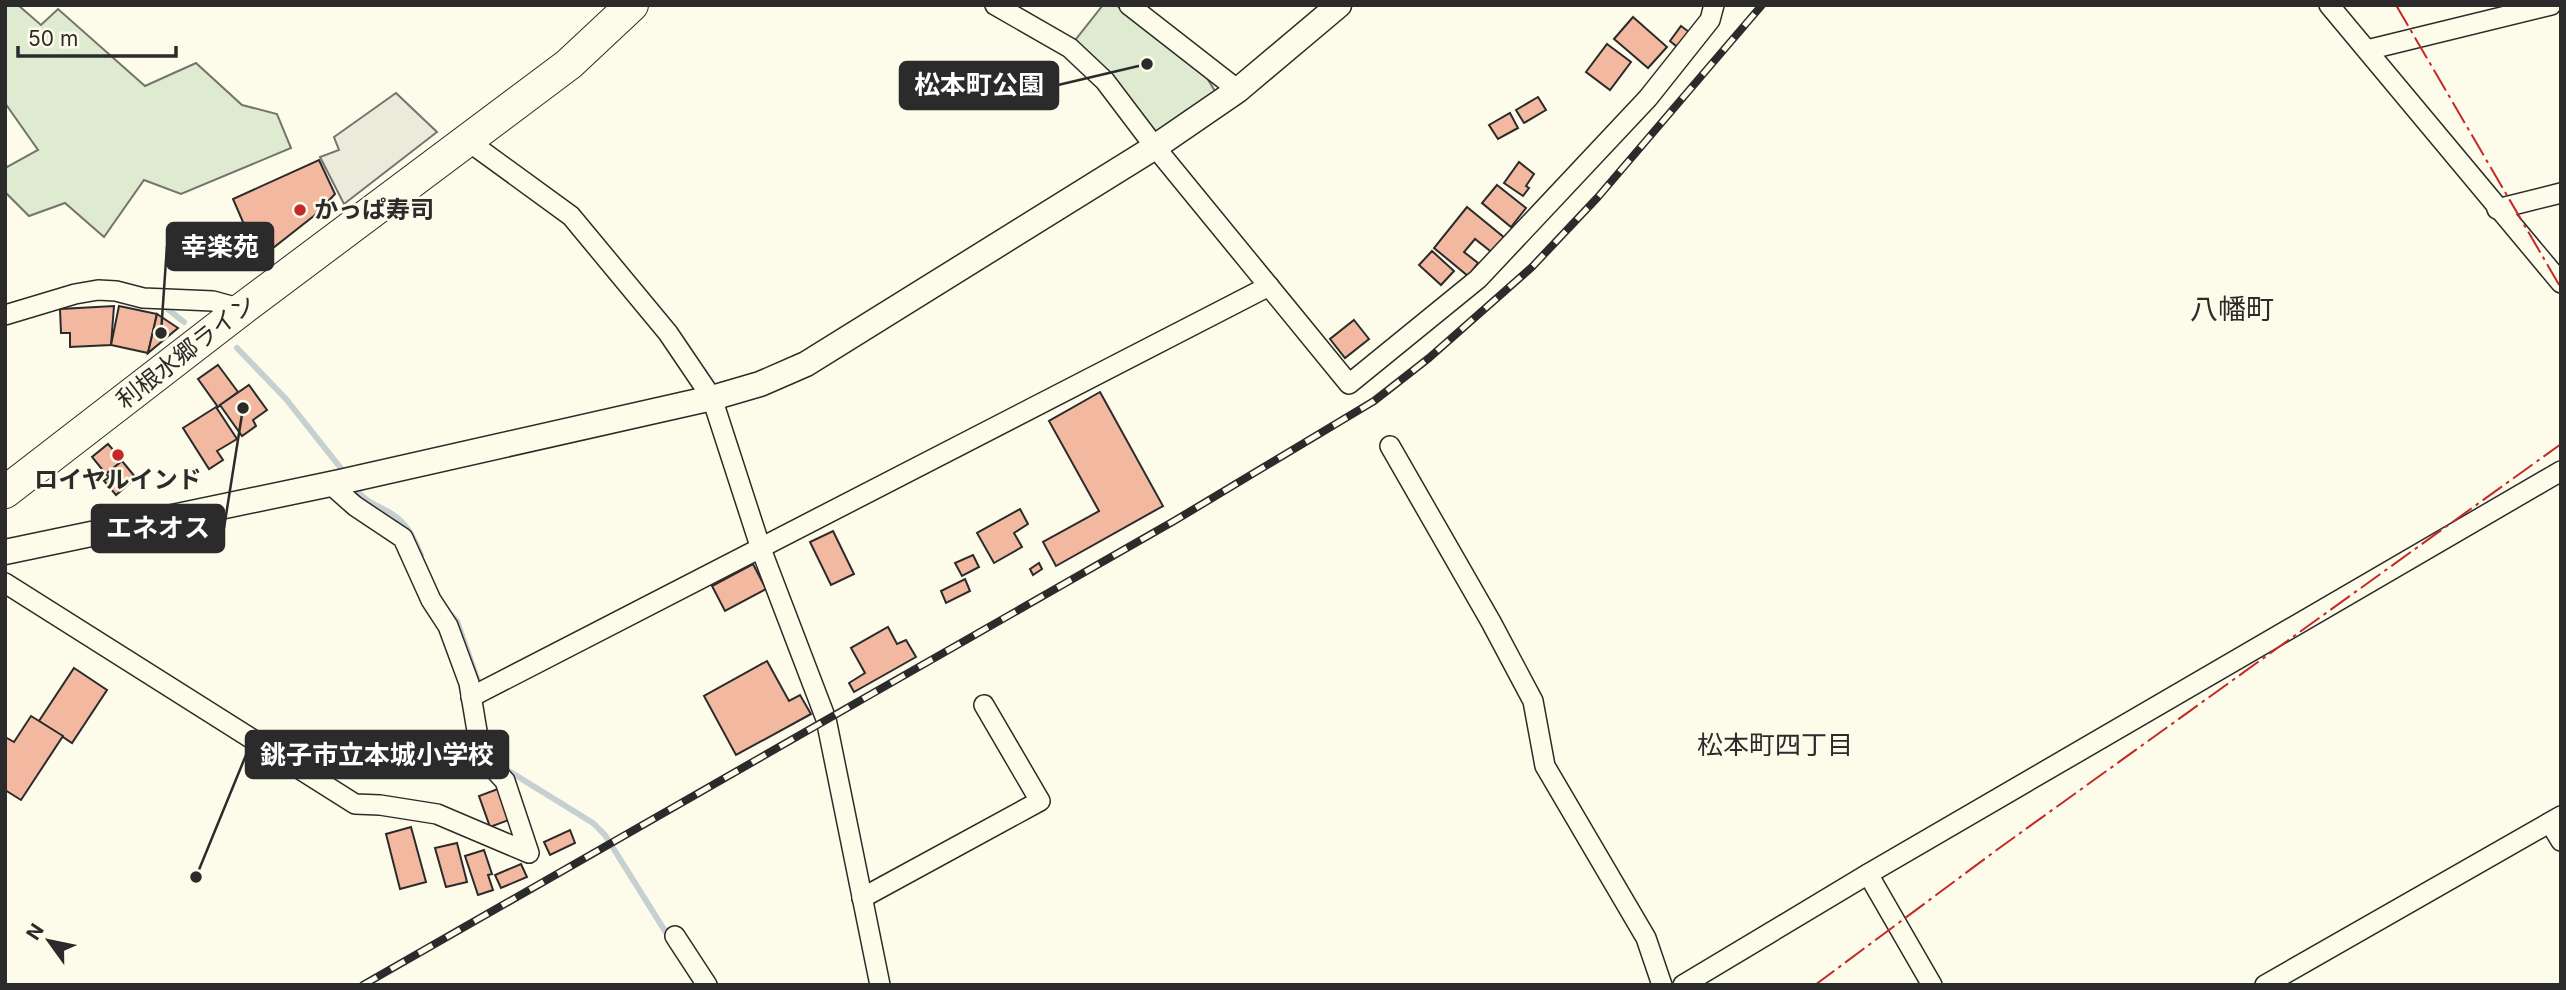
<svg xmlns="http://www.w3.org/2000/svg" width="2566" height="990" font-family="Inter,'Noto Sans JP',sans-serif">
<style>
.green{fill:#deebd1;stroke:#74746e;stroke-width:2}
.parking{fill:#eceadb;stroke:#74746e;stroke-width:2}
.lines{fill:none;stroke-linecap:round;stroke-linejoin:round}
.stream{stroke:#c7d0d0;stroke-width:6}
.building{fill:#f2b8a0;stroke:#2b2b2b;stroke-width:2}
.minor-casing{stroke:#2b2b2b;stroke-width:22}
.tertiary-casing{stroke:#2b2b2b;stroke-width:27}
.trunk-casing{stroke:#2b2b2b;stroke-width:34}
.minor{stroke:#fdfbea;stroke-width:19}
.tertiary{stroke:#fdfbea;stroke-width:24}
.trunk{stroke:#fdfbea;stroke-width:32}
.rail-casing{stroke:#2b2b2b;stroke-width:8}
.rail{stroke:#fdfbea;stroke-width:5;stroke-dasharray:16;stroke-linecap:butt}
.power{stroke:#c62828;stroke-width:2;stroke-dasharray:24 5 3.5 5;stroke-linecap:butt}
.poi-dot{fill:#c62828;stroke:#fdfbea;stroke-width:2.5}
.labels{text-anchor:middle;stroke-width:5;stroke-linejoin:round;paint-order:stroke}
.poi-label{font-size:24px;font-weight:bold;fill:#2b2b2b;stroke:#fdfbea;text-anchor:start}
.street-label{font-size:24px;fill:#2b2b2b;stroke:#fdfbea}
.neighbourhood-label{font-size:26px;fill:#2b2b2b;stroke:#fdfbea}
.quarter-label{font-size:28px;fill:#2b2b2b;stroke:#fdfbea}
.leader{fill:none;stroke:#2b2b2b;stroke-width:2.5}
.callout-dot{fill:#2b2b2b;stroke:#fdfbea;stroke-width:2.5}
.callout{fill:#2b2b2b;stroke:#2b2b2b;stroke-width:2.5}
.callout-label{font-size:26px;text-anchor:middle;font-weight:bold;fill:#fff}
</style>
<rect width="100%" height="100%" fill="#fdfbea"/>
<g class="green">
<path d="M5,5H18L41,25L58,9L145,86L196,63L242,105L277,114L291,148L181,194L144,180L104,237L65,203L29,216L5,192V168L38,150L5,103Z"/>
<path d="M1103,5H1116L1202,70L1215,91L1156,132L1110,76L1073,43Z"/>
</g>
<path class="parking" d="M396,93L437,132L344,204L320,157L339,150L334,137Z"/>
<g class="lines">
<g class="stream">
<path d="M165,307L184,322"/>
<path d="M237,348L286,399L347,476"/>
<path d="M353,485C366,504 374,503 392,514C408,524 414,539 421,555"/>
<path d="M450,614L457,621L478,681"/>
<path d="M504,768L593,823L605,835L670,939"/>
</g>
</g>
<g class="building">
<path d="M1633,17L1667,47L1648,68L1614,39Z"/>
<path d="M1681,26L1693,35L1681,50L1670,41Z"/>
<path d="M1607,44L1631,62L1610,90L1586,72Z"/>
<path d="M1538,97L1546,110L1524,123L1516,110Z"/>
<path d="M1510,113L1518,128L1498,139L1489,125Z"/>
<path d="M319,160L335,194L315,215L268,252L257,234L249,236L233,199Z"/>
<path d="M1519,162L1534,174L1526,186L1529,188L1523,196L1504,183Z"/>
<path d="M1497,185L1526,208L1511,227L1482,203Z"/>
<path d="M1467,207L1506,239L1494,254L1475,239L1464,252L1478,263L1468,276L1434,248Z"/>
<path d="M1432,251L1454,271L1441,285L1419,265Z"/>
<path d="M114,306L111,345L70,347V333H61L60,309Z"/>
<path d="M119,306L157,314L148,353L111,345Z"/>
<path d="M157,314L178,328L148,353Z"/>
<path d="M1354,320L1369,339L1345,358L1330,339Z"/>
<path d="M218,365L238,392L218,407L198,379Z"/>
<path d="M249,385L267,410L253,420L256,426L242,436L220,405Z"/>
<path d="M1100,392L1163,506L1056,566L1043,542L1099,511L1049,421Z"/>
<path d="M216,407L237,439L217,451L223,460L209,469L183,428Z"/>
<path d="M108,444L114,451L118,448L124,455L120,459L122,461L106,474L92,457Z"/>
<path d="M122,461L136,478L116,495L104,481L109,477L106,474Z"/>
<path d="M1020,509L1028,524L1014,533L1022,547L994,563L977,533Z"/>
<path d="M833,531L854,574L831,585L810,542Z"/>
<path d="M973,555L979,567L962,576L955,563Z"/>
<path d="M1039,563L1042,569L1033,575L1030,569Z"/>
<path d="M753,564L766,589L725,611L712,586Z"/>
<path d="M965,579L970,591L946,603L941,591Z"/>
<path d="M888,627L897,644L906,640L916,657L854,692L849,683L865,673L851,648Z"/>
<path d="M767,661L789,701L800,695L811,714L736,755L704,696Z"/>
<path d="M74,668L107,690L72,743L39,721Z"/>
<path d="M31,716L63,736L21,800L5,790V737L14,742Z"/>
<path d="M503,787L514,818L490,827L479,796Z"/>
<path d="M411,827L426,882L400,889L386,834Z"/>
<path d="M570,830L575,843L550,855L544,842Z"/>
<path d="M457,843L467,882L446,887L435,848Z"/>
<path d="M484,850L492,874L488,875L493,890L478,895L465,856Z"/>
<path d="M521,864L527,877L501,888L495,875Z"/>
</g>
<g class="lines">
<g class="minor-casing">
<g id="minor">
<path d="M995,5L1070,48L1105,81L1155,147L1349,384L1478,279L1648,98L1710,20L1714,5"/>
<path d="M1129,5L1238,90"/>
<path d="M2329,5L2561,283"/>
<path d="M2367,50L2551,5"/>
<path d="M468,141L571,216L668,333L712,398L761,549L826,719L880,985"/>
<path d="M2497,209L2561,193"/>
<path d="M5,315L75,294L98,290L116,291L143,298L213,301L242,309"/>
<path d="M1390,446L1491,622L1533,701L1545,766L1646,938L1662,985"/>
<path d="M5,583L355,804L380,805L437,814L529,853L505,781L481,755L469,683L448,626L431,600L403,538L355,506L329,483"/>
<path d="M471,697L1269,286"/>
<path d="M2550,823L2561,841"/>
<path d="M1868,874L1932,985"/>
<path d="M862,898L1040,801L984,705"/>
<path d="M675,936L707,985"/>
<path d="M1683,985L1868,874L2561,471"/>
<path d="M2265,985L2561,816"/>
</g>
</g>
<g class="tertiary-casing">
<path id="tertiary" d="M5,552L340,482L712,398L760,384L806,364L1155,147L1238,90L1339,5"/>
</g>
<g class="trunk-casing">
<path id="trunk" d="M5,492L242,309L569,64L632,5"/>
</g>
<use href="#minor" class="minor"/>
<use href="#tertiary" class="tertiary"/>
<use href="#trunk" class="trunk"/>
<g class="rail-casing">
<path id="rail" d="M363,985L1174,521L1374,401L1429,358L1532,267L1598,197L1762,5"/>
</g>
<use href="#rail" class="rail"/>
<g class="power">
<path d="M2396,5L2561,288"/>
<path d="M1815,985L1998,849L2561,444"/>
</g>
</g>
<g class="poi-dot">
<circle cx="300" cy="210" r="7"/>
<circle cx="118" cy="455" r="7"/>
</g>
<g class="labels">
<g class="poi-label">
<text x="314" y="218">かっぱ寿司</text>
<text x="118" y="488" text-anchor="middle">ロイヤルインド</text>
</g>
<g class="street-label">
<text transform="translate(186 352) rotate(-38)" y="8">利根水郷ライン</text>
</g>
<g class="neighbourhood-label">
<text x="1775" y="754">松本町四丁目</text>
</g>
<g class="quarter-label">
<text x="2232" y="319">八幡町</text>
</g>
</g>
<path class="leader" d="M1147 64L1058 85M161 333L167 246M243 408L224 528M196 877L246 755"/>
<g class="callout-dot">
<circle cx="1147" cy="64" r="7"/>
<circle cx="161" cy="333" r="7"/>
<circle cx="243" cy="408" r="7"/>
<circle cx="196" cy="877" r="7"/>
</g>
<g class="callout">
<rect x="900" y="62" width="158" height="47" rx="7"/>
<rect x="167" y="223" width="106" height="47" rx="7"/>
<rect x="92" y="505" width="132" height="47" rx="7"/>
<rect x="246" y="731" width="262" height="47" rx="7"/>
</g>
<g class="callout-label">
<text x="979" y="94">松本町公園</text>
<text x="220" y="256">幸楽苑</text>
<text x="158" y="537">エネオス</text>
<text x="377" y="764">銚子市立本城小学校</text>
</g>
<rect width="2566" height="990" fill="none" stroke="#2b2b2b" stroke-width="14"/>
<g transform="translate(49 941) rotate(303)" stroke="#fdfbea" stroke-width="5" paint-order="stroke">
<path d="M0-5L12 26L0 18L-12 26Z" fill="#2b2b2b"/>
<text y="-10" font-size="19" font-weight="bold" text-anchor="middle" fill="#2b2b2b">N</text>
</g>
<path d="M18 46v10h158v-10" fill="none" stroke="#2b2b2b" stroke-width="3.5"/>
<text x="28" y="46" font-size="21" fill="#2b2b2b" stroke="#fdfbea" stroke-width="5" paint-order="stroke">50 m</text>
</svg>
